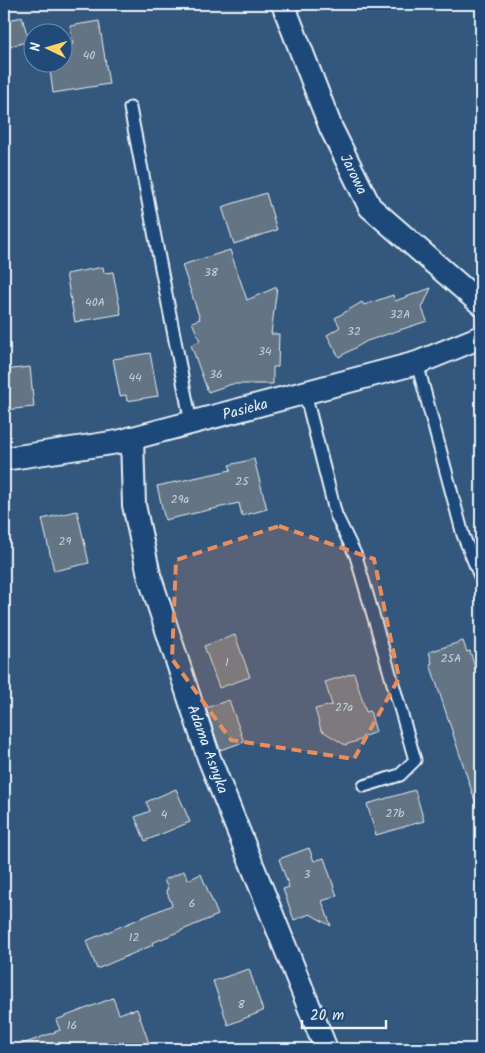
<svg xmlns="http://www.w3.org/2000/svg" width="485" height="1053" font-family="Kalam,sans-serif">
<style>
.building{fill:#647484;stroke:#e8f1f8}
.lines{fill:none;stroke-linecap:round;stroke-linejoin:round}
.lane-casing{stroke:#e8f1f8;stroke-width:15}
.street-casing{stroke:#e8f1f8;stroke-width:26}
.lane{stroke:#1f4a7a;stroke-width:11}
.street{stroke:#1f4a7a;stroke-width:22}
.marked{fill:#e88e5f;fill-opacity:0.2;stroke:#e88e5f;stroke-width:4;stroke-dasharray:10 6;stroke-linejoin:round}
.labels{text-anchor:middle;stroke-width:5;stroke-linejoin:round;paint-order:stroke}
.number-label{font-size:12px;fill:#c7d2db}
.street-label{font-size:15px;fill:#e8f1f8;stroke:#1f4a7a}
</style>
<rect width="100%" height="100%" fill="#34577d"/>
<filter id="ink" filterUnits="userSpaceOnUse"><feTurbulence type="fractalNoise" baseFrequency=".02" numOctaves="2"/><feDisplacementMap in="SourceGraphic" scale="10" xChannelSelector="R" yChannelSelector="G"/><feConvolveMatrix kernelMatrix="1 2 1 2 8 2 1 2 1" color-interpolation-filters="sRGB"/></filter>
<g filter="url(#ink)">
<g class="building">
<path d="M22,17L29,41L4,48V21Z"/>
<path d="M99,21L109,84L53,93L49,62H62V45L73,44L70,26Z"/>
<path d="M266,193L277,230L234,244L222,207Z"/>
<path d="M230,250L247,300L277,287L271,334H279L278,367H273V384H232L208,392L191,345L200,341L192,322L200,319L182,265Z"/>
<path d="M103,267L104,273L113,272L121,314L75,322L66,274Z"/>
<path d="M431,288L422,308L427,321L367,341L339,357L327,335L340,327L335,318L362,302L364,305L393,295L395,301Z"/>
<path d="M150,353L158,396L127,401L126,395L120,396L113,359Z"/>
<path d="M30,367L34,407L4,410V370Z"/>
<path d="M254,459L267,509L242,516L239,503L165,520L157,486L231,470L229,465Z"/>
<path d="M77,511L89,563L54,571L42,519Z"/>
<path d="M235,635L250,677L219,688L204,646Z"/>
<path d="M463,641L467,652L470,651L481,688V807H477L430,664L432,663L429,652Z"/>
<path d="M354,673L366,712L370,711L376,732L362,737L363,739L345,745L321,730L315,709L332,705L325,682Z"/>
<path d="M229,700L244,742L220,750L206,708Z"/>
<path d="M176,789L190,822L145,841L135,817L150,811L146,802Z"/>
<path d="M415,790L424,821L376,835L367,804Z"/>
<path d="M309,848L314,861L324,858L337,896L322,901L331,926L310,914L294,920L283,889L289,887L279,859Z"/>
<path d="M184,871L188,880L201,874L218,915L152,943L153,945L97,969L86,941L172,905L166,890L168,889L164,880Z"/>
<path d="M249,969L263,1011L228,1025L213,981Z"/>
<path d="M113,998L119,1014L130,1010L131,1011L137,1009L151,1049H15V1047L60,1030L56,1020Z"/>
</g>
<g class="lines">
<g class="lane-casing">
<g id="lane">
<path d="M130,108L191,423"/>
<path d="M417,363L463,535L481,579"/>
<path d="M305,393L336,515L356,556L415,760L400,775L364,786"/>
</g>
</g>
<g class="street-casing">
<g id="street">
<path d="M283,4L331,128L370,207L481,304"/>
<path d="M132,438L134,505L149,575L209,758L326,1049"/>
<path d="M4,459L118,442L417,363L481,337"/>
</g>
</g>
<use href="#lane" class="lane"/>
<use href="#street" class="street"/>
</g>
</g>
<path class="marked" d="M279,526L374,559L399,678L354,759L231,740L172,659L176,560Z"/>
<g class="labels">
<g class="number-label">
<text x="89" y="59">40</text>
<text x="211" y="276">38</text>
<text x="95" y="306">40A</text>
<text x="400" y="318">32A</text>
<text x="354" y="335">32</text>
<text x="265" y="355">34</text>
<text x="216" y="378">36</text>
<text x="135" y="381">44</text>
<text x="242" y="485">25</text>
<text x="180" y="503">29a</text>
<text x="65" y="545">29</text>
<text x="451" y="662">25A</text>
<text x="227" y="666">1</text>
<text x="344" y="711">27a</text>
<text x="395" y="817">27b</text>
<text x="164" y="818">4</text>
<text x="307" y="878">3</text>
<text x="192" y="907">6</text>
<text x="134" y="941">12</text>
<text x="241" y="1008">8</text>
<text x="72" y="1029">16</text>
</g>
<g class="street-label">
<text transform="translate(354 174) rotate(64)" y="5">Jarowa</text>
<text transform="translate(245 409) rotate(-15)" y="5">Pasieka</text>
<text transform="translate(208 749) rotate(70)" y="5">Adama Asnyka</text>
</g>
</g>
<rect width="485" height="1053" fill="none" stroke="#1f4a7a" stroke-width="20"/>
<rect x="10" y="10" width="465" height="1033" fill="none" stroke="#e8f1f8" stroke-width="2" filter="url(#ink)"/>
<g transform="translate(48 48) rotate(275)"><circle r="24" fill="#1f4a7a" stroke="#6f8dac"/>
<path d="M0-4L9 19L0 12L-9 19Z" fill="#ffd166"/>
<text y="-8" font-size="14" font-weight="bold" text-anchor="middle" fill="#e8f1f8">N</text>
</g>
<path d="M302 1020v8h84v-8" fill="none" stroke="#e8f1f8" stroke-width="2.5"/>
<text x="310" y="1020" font-size="15" fill="#e8f1f8" stroke="#1f4a7a" stroke-width="4" paint-order="stroke">20 m</text>
</svg>
